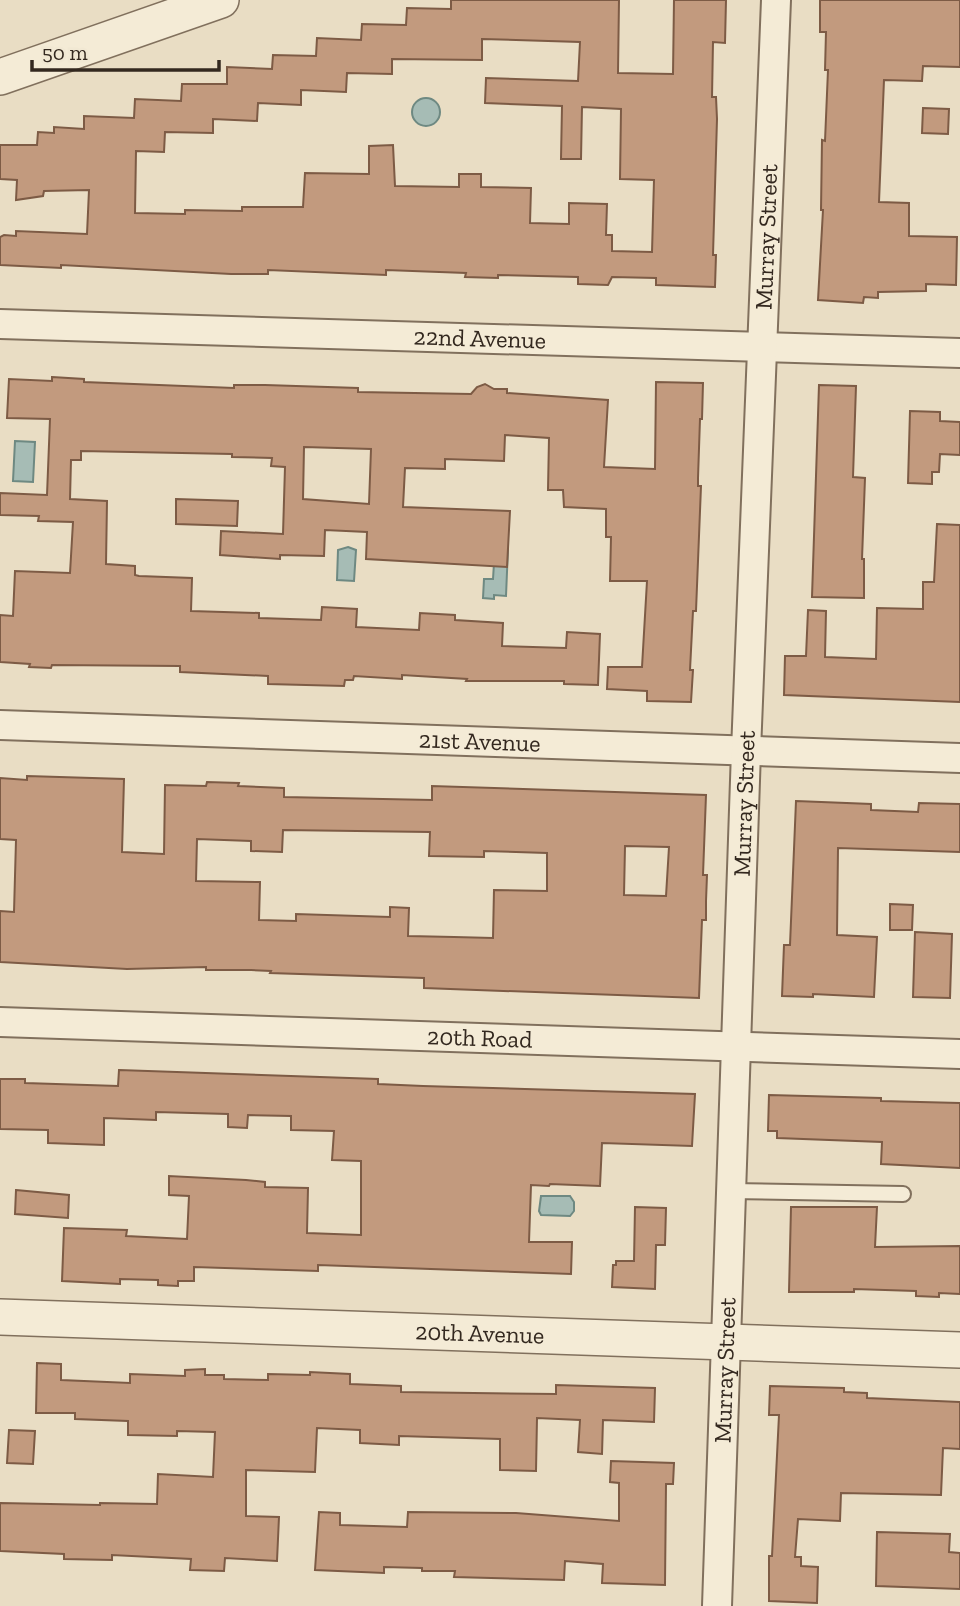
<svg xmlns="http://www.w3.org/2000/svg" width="960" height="1606" font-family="'Zilla Slab',serif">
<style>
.water{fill:#a6bcb5;stroke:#6e8982;stroke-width:2}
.building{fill:#c29a7e;stroke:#7d5b45;stroke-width:2;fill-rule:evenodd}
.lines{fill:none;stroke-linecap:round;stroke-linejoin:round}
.service-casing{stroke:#81705d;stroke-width:18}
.minor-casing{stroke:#81705d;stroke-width:32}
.tertiary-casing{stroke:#81705d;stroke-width:38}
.service{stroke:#f4ebd6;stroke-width:14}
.minor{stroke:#f4ebd6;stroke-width:28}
.tertiary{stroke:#f4ebd6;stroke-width:35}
.labels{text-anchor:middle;stroke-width:5;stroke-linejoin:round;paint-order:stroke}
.street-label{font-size:24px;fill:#33281f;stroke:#f1e8d3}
</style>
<rect width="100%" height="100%" fill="#e9ddc4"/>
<g class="water">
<circle cx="426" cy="112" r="14"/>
<path d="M15,441L35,442L33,482L13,481Z"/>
<path d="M348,547L356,550L354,581L337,580L338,550Z"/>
<path d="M495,547L508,548L506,596L494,595V599L483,598L484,579H493Z"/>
<path d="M541,1196H570L574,1202V1211L570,1216L541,1215L539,1211Z"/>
</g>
<g class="building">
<path d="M451,0H619L618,73L673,74L674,0H726L725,43L713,42L712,97H716L717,119L713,255H716L715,287L656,285V278L612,277L608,285L578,284V277L498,275V278L465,277L466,273L386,270V275L268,270V274H231L61,265V268L0,265V237L4,235L16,236V231L87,234L89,190L44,191L43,196L16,200L17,180L0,179V145H37L38,132L54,133V127L84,129V116L134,118L135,99L181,101L182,84H227V67L272,69L273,55L316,56L317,38L361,40L362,24L406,25L407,8L451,9ZM482,39L580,42L578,81L486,78L485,103L562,106L561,159H581L582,107L621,109L620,179L654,180L652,252L612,251V235H606L607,204L569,203V224L530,223L531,188L481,187V174H459V187L395,186L393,145L369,146V174L305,173L303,207H242V211L185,210V214L135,213L136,151L164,152L165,132L213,133V119L257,121L258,103L301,105V90L346,92L347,73L392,74V59L482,60Z"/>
<path d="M820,0H960V67L923,66L922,81L884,80L879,202L909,203V236L957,237L956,285L926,284V291L878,292V298L864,297L863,303L818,300L823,210H821L822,140L825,141L828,70H825L826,32H820Z"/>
<path d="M923,108L949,109L948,134L922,133Z"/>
<path d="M52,377L84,379V382L234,388V385H265L358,388V392L471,394L477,387L485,384L494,389H507V393L608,400L604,467L655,469L656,382L703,383L702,419H700L698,478V486H701L696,611H693L690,670H693L691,702L647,701V691L607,689L608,667H642L647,581H610L611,537H606V509L564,507L563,490H548L549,438L505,435L504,461L445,459V469L405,468L403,507L510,511L507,567L366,559L367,532L325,530L324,556L280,555V559L220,555L221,531L283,534L285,467L271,466L272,458L232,457V454L81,451V460H71L70,499L107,501L106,564L135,566V575L139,576L192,578L191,611L259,613V618L321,620L322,607L357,609L356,627L419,630L420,613L455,615V620L503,623L502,646L566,648L567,632L600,634L598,685L564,684V681H466L467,679L402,675V679L354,676L353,680H345L344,686L268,684V676L180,672V666L52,665L51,668L29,667L30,664L0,662V615L13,616L15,571L70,573L73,522L38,521L39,516L0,515V493L47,495L50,419L7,418L9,379L52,381ZM304,447L371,449L369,504L303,499Z"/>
<path d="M819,385L856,386L853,477L865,478L862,559H864V598L812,597Z"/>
<path d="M910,411L940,412V421L960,422V455L940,454L939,472H932V484L908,483Z"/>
<path d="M176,499L238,501L237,526L176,524Z"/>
<path d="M937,524L960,525V702L784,695L785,656H806L808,610L826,611L825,657L876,659L877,608L923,609V582H934Z"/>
<path d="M27,776L124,779L122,852L164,854L165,785L206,786L207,782L239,783L238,786L284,788V797L432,800V786L706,795L703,875H707L706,901V920H702L699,998L424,988V978L270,973L271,971L251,970H206V967L127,969L0,962V911L14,912L16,840L0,839V778L27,780ZM283,830L430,832L429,856L484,857V851L547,853V891L494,890L493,938L454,937L408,936L409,908L390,907V917L296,914V921L259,920L260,882L196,881L197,839L251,841V851L282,852ZM625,846L669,847L666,896L624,895Z"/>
<path d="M796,801L871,804V810L918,812L919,803L960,804V852L838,848L837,935L877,937L874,997L813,994V997L782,996L784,945H790Z"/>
<path d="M890,904L913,905L912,930H890Z"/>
<path d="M915,932L952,934L950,998L913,997Z"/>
<path d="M119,1070L378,1079V1084L423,1086L695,1094L692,1146L602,1143L600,1186L550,1184L549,1186L531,1185L529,1242H572L571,1274L318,1265V1271L194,1267V1281H178V1286L158,1285V1280L120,1279V1284L62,1281L64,1228L127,1230L126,1236L187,1239L189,1196L169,1195V1176L246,1180L265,1182V1187L308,1188L307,1233L361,1235V1161L332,1160L334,1131L291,1130V1116L248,1115L247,1128L228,1127V1114L156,1112V1120L104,1118V1145L48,1143V1130L0,1129V1079H25V1083L118,1086Z"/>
<path d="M769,1095L881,1098V1101L960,1103V1168L881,1164L882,1142L777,1138V1131H768Z"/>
<path d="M16,1190L69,1195L68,1218L15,1214Z"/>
<path d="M635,1207L666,1208L665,1245H656L655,1289L612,1287L613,1265H616V1261H634Z"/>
<path d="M791,1207H877L875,1247L960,1246V1294L939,1293V1297L916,1296V1291L854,1289V1292H789Z"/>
<path d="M37,1363L61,1364V1380L130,1383V1374L185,1376V1370L205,1369V1375H224V1379L268,1380V1374L310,1375V1372L350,1374V1384L401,1386V1392L556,1394V1385L655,1388L654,1422L603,1420L602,1454L578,1452L580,1420L537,1418L536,1471L500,1470V1439L399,1436V1445L360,1443V1430L317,1428L315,1472L246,1470V1516L279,1517L277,1561L225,1558L224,1571L190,1570L191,1559L112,1555V1560L64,1559V1554L0,1551V1503L100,1505V1503L157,1504L158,1474L213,1477L215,1432L177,1431V1436L128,1435V1421L75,1419V1413H36Z"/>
<path d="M770,1386L844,1388V1392L867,1393V1398L960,1402V1449L943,1448L941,1495L841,1493L840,1521L798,1519L795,1557H801V1566L818,1567L817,1603L769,1601V1556H772L779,1415H769Z"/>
<path d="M9,1430L35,1431L33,1464L7,1463Z"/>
<path d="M611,1461L674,1463L673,1484H666L665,1585L602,1583L603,1564L565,1561L564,1580L454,1577L455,1571H422V1568L384,1567V1573L315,1570L319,1512L340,1513V1525L407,1527L408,1512L516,1513L619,1521V1483L610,1482Z"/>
<path d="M877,1532L950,1534L949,1552L960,1553V1589L876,1586Z"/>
</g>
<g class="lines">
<g class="service-casing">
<path id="service" d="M730,1191L903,1194"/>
</g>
<g class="minor-casing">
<g id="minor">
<path id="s1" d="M0,324L960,353"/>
<path id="s2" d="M0,725L960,758"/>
<path id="s3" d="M0,1022L960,1054"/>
<path id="s4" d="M717,1606L746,751L776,0"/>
</g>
</g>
<g class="tertiary-casing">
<g id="tertiary">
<path d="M0,77L221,0"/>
<path id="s5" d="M0,1317L960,1350"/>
</g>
</g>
<use href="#service" class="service"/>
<use href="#minor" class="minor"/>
<use href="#tertiary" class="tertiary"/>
</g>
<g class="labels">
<g class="street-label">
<text dy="8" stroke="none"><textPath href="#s4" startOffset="1370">Murray Street</textPath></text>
<text dy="8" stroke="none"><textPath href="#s1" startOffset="480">22nd Avenue</textPath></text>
<text dy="8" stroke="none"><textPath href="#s2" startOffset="480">21st Avenue</textPath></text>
<text dy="8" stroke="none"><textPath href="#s4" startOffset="803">Murray Street</textPath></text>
<text dy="8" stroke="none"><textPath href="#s3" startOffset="480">20th Road</textPath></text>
<text dy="8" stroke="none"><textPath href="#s5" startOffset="480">20th Avenue</textPath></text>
<text dy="8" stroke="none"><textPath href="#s4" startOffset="236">Murray Street</textPath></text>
</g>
</g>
<path d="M32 60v10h187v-10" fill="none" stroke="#33281f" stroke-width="3.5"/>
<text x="42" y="60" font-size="21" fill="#33281f" stroke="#f1e8d3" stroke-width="5" paint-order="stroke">50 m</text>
</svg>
